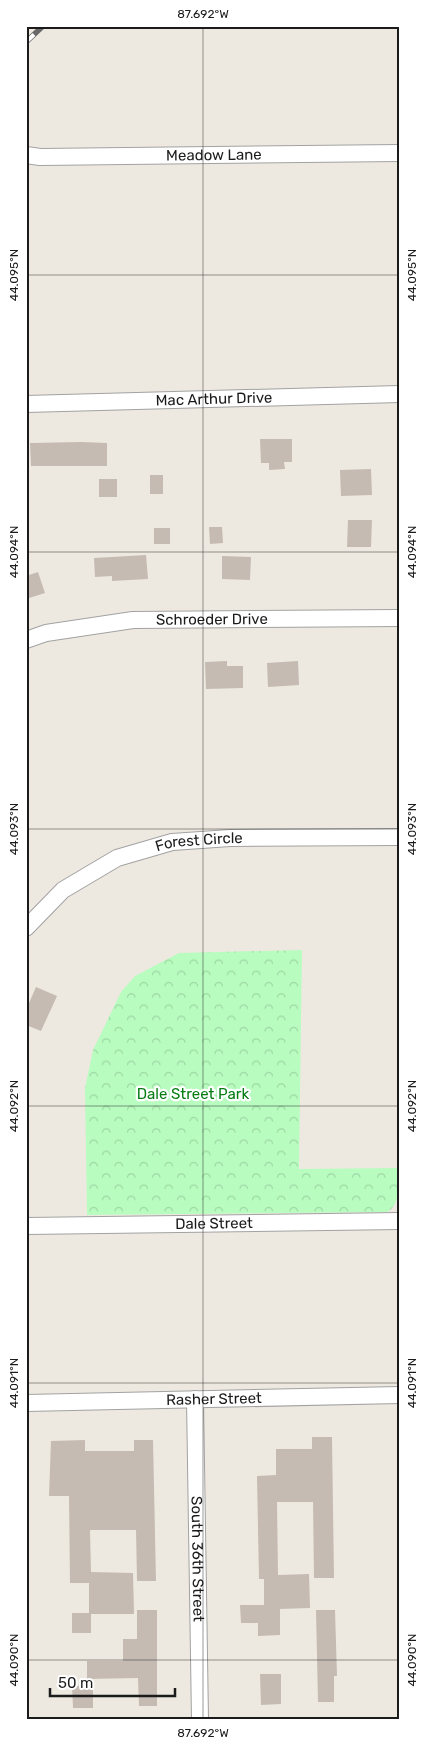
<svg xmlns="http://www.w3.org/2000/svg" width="426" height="1746" font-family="Rubik,sans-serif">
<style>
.park{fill:url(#park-crowns)}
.building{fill:#c5bbb3}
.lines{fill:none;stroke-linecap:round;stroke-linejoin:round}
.street-casing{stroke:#a2a2a2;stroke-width:18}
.street{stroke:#fff;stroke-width:16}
.rail-casing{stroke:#696969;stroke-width:5.5}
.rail{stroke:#fff;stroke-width:4;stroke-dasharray:11;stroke-linecap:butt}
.ticks{fill:none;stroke:#1b1b1b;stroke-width:1;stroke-opacity:0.45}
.labels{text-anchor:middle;stroke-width:4.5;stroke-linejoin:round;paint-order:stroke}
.street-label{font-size:15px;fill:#1b1b1b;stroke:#fff}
.park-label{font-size:15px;fill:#057d13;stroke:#fff}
.neatline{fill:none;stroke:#1b1b1b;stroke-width:2}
.ticks-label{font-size:12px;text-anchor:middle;fill:#1b1b1b}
</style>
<defs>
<pattern id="park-crowns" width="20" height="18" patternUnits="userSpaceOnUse" patternTransform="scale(1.25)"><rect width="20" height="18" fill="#b8fcc0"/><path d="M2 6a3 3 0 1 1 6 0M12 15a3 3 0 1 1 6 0" fill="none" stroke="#9ed7a4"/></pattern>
</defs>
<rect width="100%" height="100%" fill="#eee9e0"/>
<path class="park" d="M302,950L299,1169L397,1168C397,1183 402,1204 387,1212L87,1215L85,1088L93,1050L121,992L135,976L179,953Z"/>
<g class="building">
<path d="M260,439H292V462H284L285,469L269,470V463H261Z"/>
<path d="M81,442L107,443V466H31L30,443Z"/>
<path d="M371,469L372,495L341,496L340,470Z"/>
<rect x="150" y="475" width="13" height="19"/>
<rect x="99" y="479" width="18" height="18"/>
<path d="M348,520H372L371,547H347Z"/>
<path d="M209,527H222L223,543L210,544Z"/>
<rect x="154" y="528" width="16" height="16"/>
<path d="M146,555L148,579L112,581V576L95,577L94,558Z"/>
<path d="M222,556L251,557L250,580L222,579Z"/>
<path d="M38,572L45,593L26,599V576Z"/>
<path d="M227,661V666H243V688L206,689L205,662Z"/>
<path d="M298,661L299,685L268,687L267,663Z"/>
<path d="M36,987L57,996L41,1031L26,1025V1010Z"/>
<path d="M312,1437H332L334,1578H314L313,1502H277L278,1575L309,1574L310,1608L280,1609V1635L258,1636V1623H241L240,1605H264V1579H259L257,1476L276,1475V1449H312Z"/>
<path d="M85,1440V1451H134V1440H153L156,1581H137L136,1530H90L91,1572L133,1573L134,1614H91V1633H72V1613H89V1583H70L69,1496H49L51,1441Z"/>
<path d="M137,1610H157V1706H139L138,1678L87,1679V1661H123V1639H137Z"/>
<path d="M316,1610H335L337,1676H334V1702H318Z"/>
<path d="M260,1674H281V1704L261,1705Z"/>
<path d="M93,1685V1708H73L72,1686Z"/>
</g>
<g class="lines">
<g class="street-casing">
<g id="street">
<path id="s1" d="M26,155L40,157L400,153"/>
<path id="s2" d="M26,404L400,394"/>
<path id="s3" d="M26,640L46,633L133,620L400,618"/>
<path id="s4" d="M26,928L63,890L117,858L172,842L230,838L400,837"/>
<path id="s5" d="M26,1226L400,1221"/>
<path id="s6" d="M195,1399L200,1720"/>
<path id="s7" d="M26,1403L400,1395"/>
</g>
</g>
<use href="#street" class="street"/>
<g class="rail-casing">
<path id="rail" d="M26,42L43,26"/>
</g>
<use href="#rail" class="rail"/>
</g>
<path class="ticks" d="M203,26V1720M26,275H400M26,552H400M26,829H400M26,1106H400M26,1383H400M26,1660H400"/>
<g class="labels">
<g class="street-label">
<text dy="5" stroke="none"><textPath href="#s1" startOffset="188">Meadow Lane</textPath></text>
<text dy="5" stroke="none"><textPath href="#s2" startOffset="188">Mac Arthur Drive</textPath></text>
<text dy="5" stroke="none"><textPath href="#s3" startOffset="188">Schroeder Drive</textPath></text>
<text dy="5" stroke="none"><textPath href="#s4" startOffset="200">Forest Circle</textPath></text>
<text dy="5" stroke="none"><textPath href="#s5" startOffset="188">Dale Street</textPath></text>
<text dy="5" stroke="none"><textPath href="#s7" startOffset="188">Rasher Street</textPath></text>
<text dy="5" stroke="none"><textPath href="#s6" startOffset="160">South 36th Street</textPath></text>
</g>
<g class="park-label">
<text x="193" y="1099">Dale Street Park</text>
</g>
</g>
<rect width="426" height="1746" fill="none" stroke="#ffffff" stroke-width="55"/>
<path d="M50 1688v8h125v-8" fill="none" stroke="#1b1b1b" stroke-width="2.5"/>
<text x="58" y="1688" font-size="15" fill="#1b1b1b" stroke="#ffffff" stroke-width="4" paint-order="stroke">50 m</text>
<rect x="28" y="28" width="370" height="1690" class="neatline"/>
<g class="ticks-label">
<text x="203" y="18">87.692°W</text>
<text transform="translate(14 275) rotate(-90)" y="4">44.095°N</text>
<text transform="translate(412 275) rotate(-90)" y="4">44.095°N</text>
<text transform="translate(14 552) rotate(-90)" y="4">44.094°N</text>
<text transform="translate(412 552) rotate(-90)" y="4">44.094°N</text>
<text transform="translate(14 829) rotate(-90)" y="4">44.093°N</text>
<text transform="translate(412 829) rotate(-90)" y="4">44.093°N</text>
<text transform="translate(14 1106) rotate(-90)" y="4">44.092°N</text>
<text transform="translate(412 1106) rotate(-90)" y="4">44.092°N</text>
<text transform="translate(14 1383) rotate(-90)" y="4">44.091°N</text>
<text transform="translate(412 1383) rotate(-90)" y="4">44.091°N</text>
<text transform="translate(14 1660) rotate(-90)" y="4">44.090°N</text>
<text transform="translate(412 1660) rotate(-90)" y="4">44.090°N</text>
<text x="203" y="1737">87.692°W</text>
</g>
</svg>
